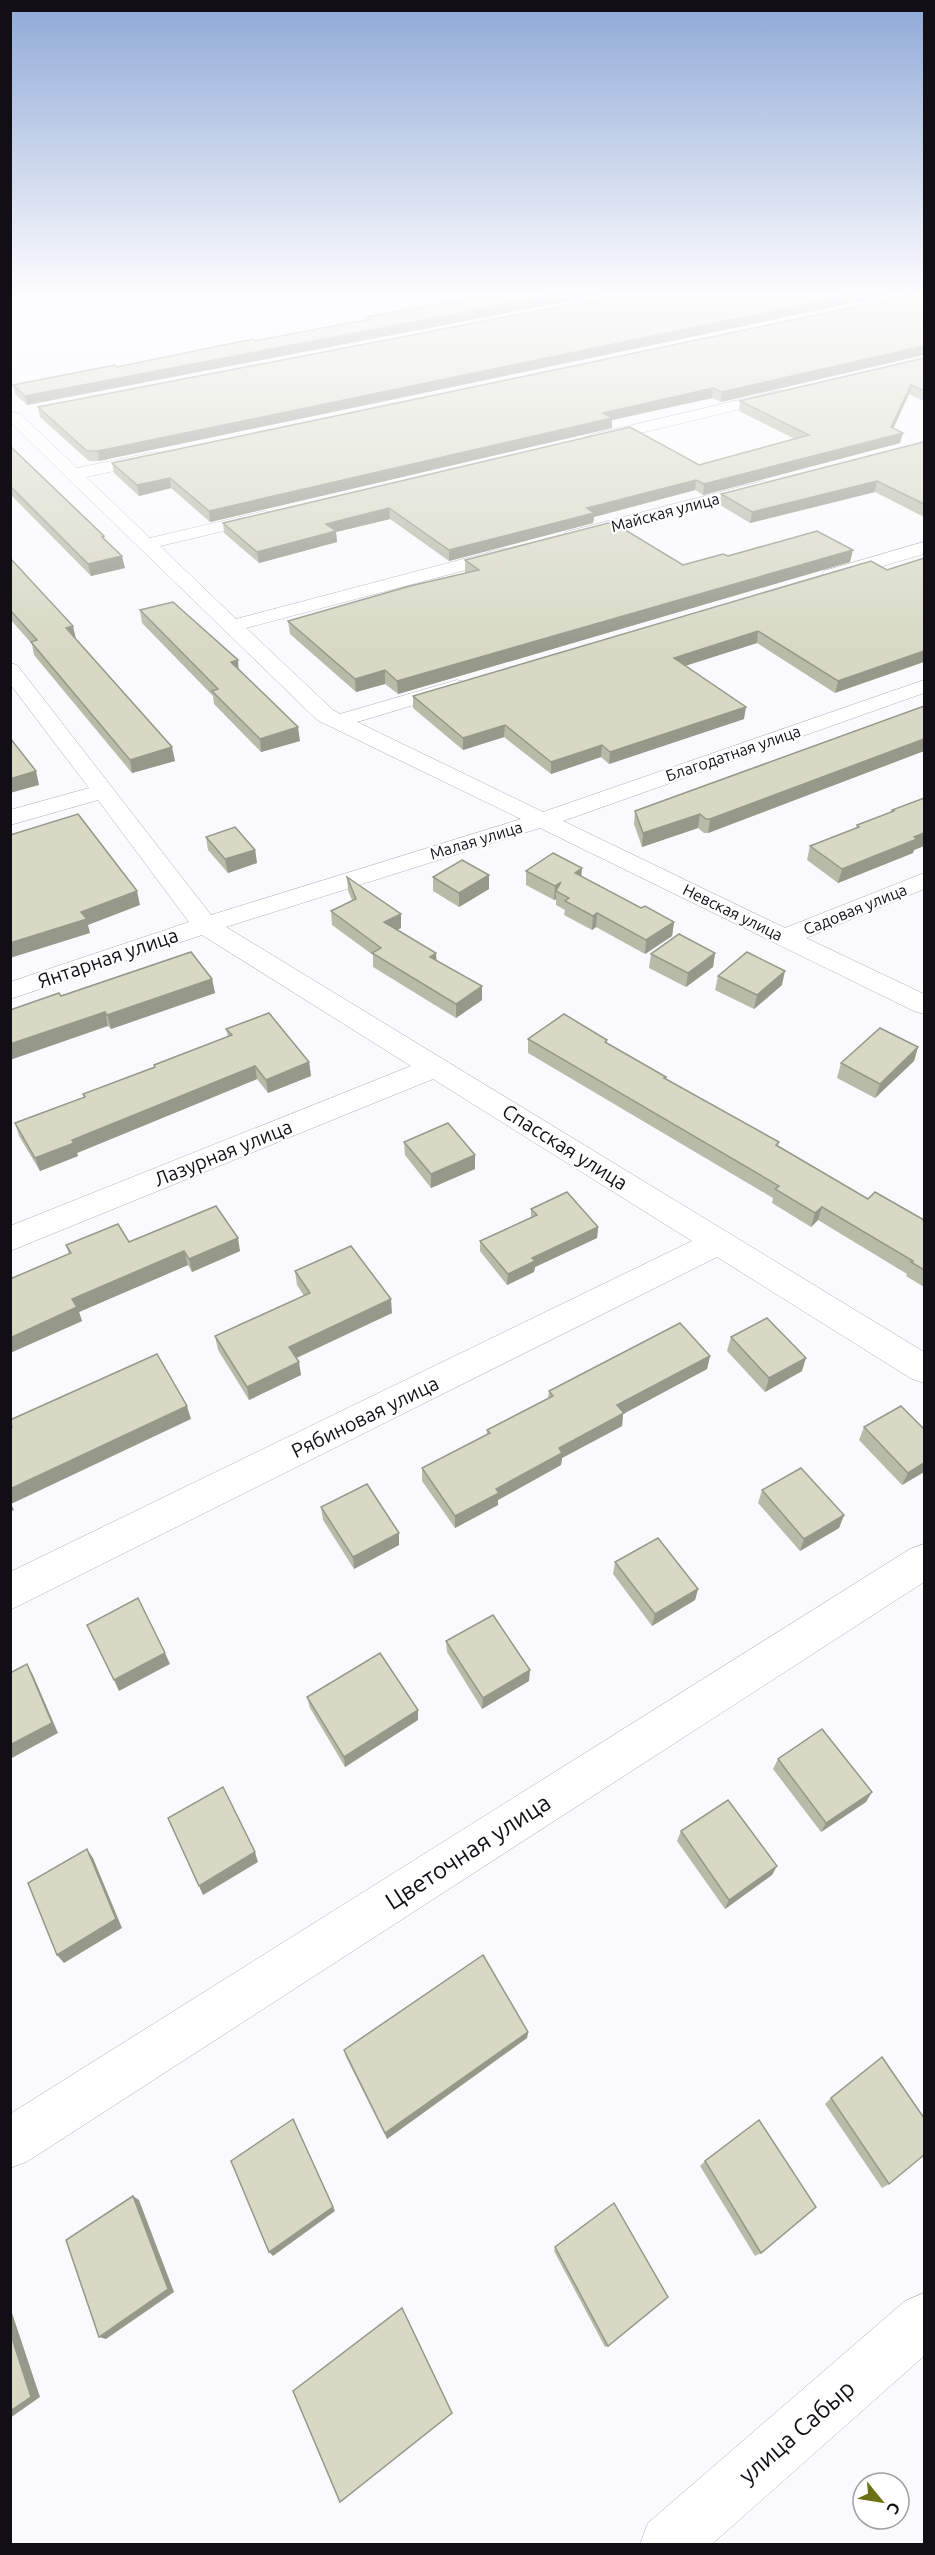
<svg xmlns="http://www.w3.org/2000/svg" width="935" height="2555" font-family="Ubuntu,sans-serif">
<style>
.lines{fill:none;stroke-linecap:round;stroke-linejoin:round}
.minor-casing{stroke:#b3abbe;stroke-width:1}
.minor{fill:#fff;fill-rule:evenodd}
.wall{fill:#b9bba9}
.shaded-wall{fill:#96988a}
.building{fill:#d7d9c5;stroke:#96988a;stroke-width:1.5}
.labels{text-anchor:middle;stroke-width:4.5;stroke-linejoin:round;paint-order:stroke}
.far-street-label{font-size:16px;fill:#110f15;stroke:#fff}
.street-label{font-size:20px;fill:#110f15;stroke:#fff}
.near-street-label{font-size:24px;fill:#110f15;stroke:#fff}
</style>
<rect width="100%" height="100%" fill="#faf9fd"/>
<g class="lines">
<g class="minor-casing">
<g id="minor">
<path d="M782,390L790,395L787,398L590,445L582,440L590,435Z"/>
<path d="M10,412L19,413L77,468L155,452L161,453L163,457L161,461L86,477L150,538L265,511L271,512L274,516L271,520L160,546L236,619L501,549H515L517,553L515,557L246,628L333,710L340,714L450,682L457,680L464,682L468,686L464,690L357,722L543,812L924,680V693L563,821L785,928L924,873V889L806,938L924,994V1014L914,1011L540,828L226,927L924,1352V1383L912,1379L717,1257L10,1610V1572L692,1241L433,1079L10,1251V1226L411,1066L202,935L10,999V982L189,922L98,800L10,825V810L89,788L10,684V663L17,665L211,915L521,819L317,720L10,422Z"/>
<path d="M763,481L769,482L772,486L769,490L572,541L566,540L563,536L566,532Z"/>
<path d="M924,542V554L831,581L824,579L822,575L824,571Z"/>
<path d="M924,1544V1582L28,2161L10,2168V2114L910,1549Z"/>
<path d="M924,2293V2356L712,2544H640L648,2523L905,2301Z"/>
</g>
</g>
<use href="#minor" class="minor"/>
</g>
<g class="wall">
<path d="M489,294L27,405L15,394L13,385L117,367L366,320V317Z"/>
<path d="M625,294L99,461H89L40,417L38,407Z"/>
<path d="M924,294V356L923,355L721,402L712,398L612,420V428L210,522L171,488L139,496L114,473L112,463Z"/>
<path d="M924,358V401L909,394L893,428L900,443L703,495L695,490L594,517L593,523L449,561L390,519L336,532L337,542L259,563L224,533L223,523L699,465L795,439L739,411L740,401Z"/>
<path d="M924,443V517L875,492L750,523L720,505L721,494Z"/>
<path d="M10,446L104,536L105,539L125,568L91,576L10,494Z"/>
<path d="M728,556L850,562L398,694L385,684L356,692L290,634L288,621L466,573H465V560L683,565Z"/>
<path d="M10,558L175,761L132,773L34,655L32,644L10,619Z"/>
<path d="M871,561L835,693L757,643L685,666L744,719L609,764L601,757L551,774L504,737L463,750L413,708V696Z"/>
<path d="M140,610L239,669L300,741L261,752L214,704L213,696L142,623Z"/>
<path d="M924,706V751L708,833H704L698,828L642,847L634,824L635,811Z"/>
<path d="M924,798V846L914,850L913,853L838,883L807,860L810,846L856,828L857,825L892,812V810Z"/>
<path d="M206,837L255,850L257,863L228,873L208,850Z"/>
<path d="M526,871L582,877L641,908L674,922L672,936L645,954L596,927L592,930L564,915L565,910L556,905V899L554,900L526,885Z"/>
<path d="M347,877L401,928L397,930L436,953V960L482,1000L456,1018L373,967V955L332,925L331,911L352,900L348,891Z"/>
<path d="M433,877L489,889L459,907L433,891Z"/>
<path d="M715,953L713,967L686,987L649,968L651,954Z"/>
<path d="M718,976L782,985L754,1009L715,990Z"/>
<path d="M212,979L215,993L111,1029L108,1026L61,996Z"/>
<path d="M226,1029L309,1062L311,1076L268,1093L257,1079L77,1153L78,1156L40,1171L19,1136L15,1123L84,1097L83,1094L155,1067L154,1065L228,1037Z"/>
<path d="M528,1039L607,1040V1043L666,1079L779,1142L778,1146L868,1199L924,1220V1287L906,1276L907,1274L818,1220L811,1227L772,1203L773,1198L528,1053Z"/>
<path d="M918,1047L914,1061L875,1098L837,1078L841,1063Z"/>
<path d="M404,1142L475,1155V1169L431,1188L405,1155Z"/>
<path d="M531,1209L598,1227L597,1238L535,1267L534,1272L507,1285L480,1251V1241L531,1217Z"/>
<path d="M129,1242L240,1251L192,1272L188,1265L79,1312L82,1321L10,1353V1279L69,1254L66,1245Z"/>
<path d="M295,1271L392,1313L297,1358L301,1375L249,1400L218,1350L215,1336L304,1296L297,1285Z"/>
<path d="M731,1337L802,1371L765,1392L727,1351Z"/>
<path d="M710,1356L707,1369L623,1414L622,1426L562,1458L561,1465L498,1500V1505L455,1528L422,1481V1468L487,1435V1430L548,1398L549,1391Z"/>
<path d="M864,1427L924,1472L902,1485L859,1440Z"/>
<path d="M762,1490L844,1515L839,1528L800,1551L758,1503Z"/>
<path d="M321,1507L399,1533V1545L354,1569L323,1520Z"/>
<path d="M615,1562L698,1589L695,1600L652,1626L613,1574Z"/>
<path d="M446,1641L529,1681L482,1709L447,1652Z"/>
<path d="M307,1697L418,1720L345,1767L310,1708Z"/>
<path d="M778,1759L866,1802L821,1832L773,1769Z"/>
<path d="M681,1831L772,1875L725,1909L677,1841Z"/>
<path d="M528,2032L527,2038L387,2139L346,2057L344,2050Z"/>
<path d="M831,2098L889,2184L882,2188L825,2104Z"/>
<path d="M705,2161L761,2253L755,2256L700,2166Z"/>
<path d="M555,2247L608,2346L605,2347L554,2251Z"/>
</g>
<g class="shaded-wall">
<path d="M560,294H606L27,405L25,396Z"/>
<path d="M855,294H896L99,461L98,451Z"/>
<path d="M924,346L923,355L721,402L722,392Z"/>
<path d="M911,385L909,394L890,436L903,433L900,443L703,495L704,484L891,427Z"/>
<path d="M713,388L712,398L612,420V428L210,522L209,511L603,413Z"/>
<path d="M170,478L171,488L139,496L137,485Z"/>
<path d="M696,480L695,490L594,517L593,523L449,561V550L587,508Z"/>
<path d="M877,481L875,492L750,523L752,512Z"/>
<path d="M389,508L390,519L336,532L337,542L259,563L257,552L326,524Z"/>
<path d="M853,550L850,562L398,694L397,681Z"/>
<path d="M122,556L125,568L91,576L88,564Z"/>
<path d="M73,626L76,639L66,628Z"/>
<path d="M758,631L757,643L672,670L674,658Z"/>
<path d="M924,651V662L835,693L838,681Z"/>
<path d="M238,660L239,674L231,662Z"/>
<path d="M385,670V684L356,692L355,679Z"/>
<path d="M746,707L744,719L609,764L610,752Z"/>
<path d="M505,725L504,737L463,750V738Z"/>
<path d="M298,727L300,741L261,752L260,739Z"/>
<path d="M924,739V751L708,833L710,819Z"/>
<path d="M602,745L601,757L551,774V762Z"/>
<path d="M172,747L175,761L132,773L130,760Z"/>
<path d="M36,771L39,785L10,793V779Z"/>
<path d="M700,814L698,828L642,847L643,833Z"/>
<path d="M924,833V846L914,850L913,853L838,883L842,869Z"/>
<path d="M255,850L257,863L228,873L225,859Z"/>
<path d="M582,868L581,882L575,873Z"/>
<path d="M489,875V889L459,907V893Z"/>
<path d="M561,882L556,891V899L554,900L555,886Z"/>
<path d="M137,891L140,905L88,925L90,933L10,958V943L81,912Z"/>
<path d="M597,913L596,927L592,930L593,916Z"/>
<path d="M401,914V928L385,936L384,922Z"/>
<path d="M674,922L672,936L645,954L646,940Z"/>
<path d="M436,953L437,967L430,957Z"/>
<path d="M715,953L713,967L686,987L688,973Z"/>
<path d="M785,971L782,985L754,1009L757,995Z"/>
<path d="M212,979L215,993L111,1029L107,1015Z"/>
<path d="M482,986V1000L456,1018V1004Z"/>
<path d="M105,1012L108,1026L10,1060V1044Z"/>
<path d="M918,1047L914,1061L875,1098L880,1084Z"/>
<path d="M309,1062L311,1076L268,1093L266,1080Z"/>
<path d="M255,1066L257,1079L77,1153L78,1156L40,1171L35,1158L72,1140Z"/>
<path d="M475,1155V1169L431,1188V1174Z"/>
<path d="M822,1207L818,1220L811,1227L815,1213Z"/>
<path d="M598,1227L597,1238L535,1267L534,1272L507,1285L508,1274L532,1258Z"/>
<path d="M238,1238L240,1251L192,1272L189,1259Z"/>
<path d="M184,1251L188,1265L79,1312L82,1321L10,1353V1338L72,1299Z"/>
<path d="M391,1299L392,1313L291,1360L289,1347Z"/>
<path d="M710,1356L707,1369L623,1414L622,1426L562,1458L561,1465L498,1500V1505L455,1528V1516L559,1448L617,1405Z"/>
<path d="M806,1358L802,1371L765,1392L769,1378Z"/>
<path d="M299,1362L301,1375L249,1400L247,1387Z"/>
<path d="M187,1406L191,1419L11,1504L14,1510L10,1512V1489Z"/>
<path d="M924,1463V1472L902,1485L908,1473Z"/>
<path d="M844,1515L839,1528L800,1551L804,1539Z"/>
<path d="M399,1533V1545L354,1569L353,1557Z"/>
<path d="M698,1589L695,1600L652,1626L655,1614Z"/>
<path d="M165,1653L170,1664L119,1691L114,1680Z"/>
<path d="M27,1664L33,1675L58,1733L10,1759V1745Z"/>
<path d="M530,1670L529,1681L482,1709L483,1698Z"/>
<path d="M418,1710V1720L345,1767L344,1757Z"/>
<path d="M872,1792L866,1802L821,1832L826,1823Z"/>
<path d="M87,1849L93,1858L122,1928L64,1963L57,1955Z"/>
<path d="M255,1852L258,1862L203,1895L199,1886Z"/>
<path d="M777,1866L772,1875L725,1909L729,1900Z"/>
<path d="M528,2032L527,2038L387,2139L385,2133Z"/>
<path d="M293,2119L335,2211L273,2256L269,2252Z"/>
<path d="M133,2196L139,2200L174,2292L106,2339L99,2337Z"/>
<path d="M10,2307L40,2397L10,2418Z"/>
<path d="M402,2308L452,2413L343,2500L340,2502Z"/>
</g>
<g class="building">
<path d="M489,294H560L25,396L13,385L115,365L117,367L253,339L255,341L370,319L366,317Z"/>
<path d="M625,294H855L98,451H87L38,407Z"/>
<path d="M915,294H924V346L722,392L713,388L603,413L612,418L209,511L170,478L137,485L112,463Z"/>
<path d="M924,358V391L911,385L891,427L903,433L704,484L696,480L587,508L594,513L449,550L389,508L326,524L336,531L257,552L223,523L630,427L699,465L809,435L740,401Z"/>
<path d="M923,442L924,443V504L877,481L752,512L721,494Z"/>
<path d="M10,446L104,536L102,537L122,556L88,564L10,486Z"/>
<path d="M612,522L683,565L723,554L728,556L817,531L853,550L397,681L385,670L355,679L288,621L410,586L479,570L465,560Z"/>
<path d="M10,558L73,626L66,628L172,747L130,760L31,642L37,640L10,610Z"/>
<path d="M924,558V651L838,681L758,631L674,658L746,707L610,752L602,745L551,762L505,725L463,738L413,696L871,561L887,570Z"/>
<path d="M173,602L238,660L231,662L298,727L260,739L212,691L218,689L140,610Z"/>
<path d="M924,706V739L710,819H706L700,814L643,833L635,811Z"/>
<path d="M10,738L36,771L10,779Z"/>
<path d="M924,798V833L914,837L917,839L842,869L810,846L859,827L857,825L894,811L892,810Z"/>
<path d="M78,814L137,891L81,912L87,919L10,943V835Z"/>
<path d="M235,827L255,850L225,859L206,837Z"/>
<path d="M553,853L582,868L575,873L641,908L645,906L674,922L646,940L597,913L593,916L565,901L569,898L556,891L561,882L555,886L526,871Z"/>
<path d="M462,860L489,875L459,893L433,877Z"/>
<path d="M347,877L401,914L384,922L436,953L430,957L482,986L456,1004L372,953L381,948L331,911L356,899Z"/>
<path d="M679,934L715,953L688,973L651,954Z"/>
<path d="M191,952L212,979L107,1015L105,1012L10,1044V1010L59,993L61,996Z"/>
<path d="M747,952L785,971L757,995L718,976Z"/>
<path d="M269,1013L309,1062L266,1080L255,1066L72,1140L74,1143L35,1158L15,1123L85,1097L83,1094L155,1067L154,1065L232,1035L226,1029Z"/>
<path d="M564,1014L607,1040L605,1042L666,1077L664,1078L779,1142L776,1145L868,1199L875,1192L924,1220V1270L911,1262L913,1261L822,1207L815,1213L775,1189L779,1186L528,1039Z"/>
<path d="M880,1028L918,1047L880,1084L841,1063Z"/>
<path d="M448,1123L475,1155L431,1174L404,1142Z"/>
<path d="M567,1192L598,1227L532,1258L535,1261L508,1274L480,1241L537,1215L531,1209Z"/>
<path d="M216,1206L238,1238L189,1259L184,1251L72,1299L77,1307L10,1338V1279L71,1253L66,1245L118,1224L129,1242Z"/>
<path d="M351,1246L391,1299L289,1347L299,1362L247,1387L215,1336L310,1293L295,1271Z"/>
<path d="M767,1318L806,1358L769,1378L731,1337Z"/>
<path d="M680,1323L710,1356L617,1405L624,1413L559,1448L562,1453L496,1489L499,1493L455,1516L422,1468L490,1433L487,1430L553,1396L549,1391Z"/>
<path d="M157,1354L187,1406L10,1489V1428L12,1427L10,1420Z"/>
<path d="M901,1406L924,1429V1463L908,1473L864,1427Z"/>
<path d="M801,1468L844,1515L804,1539L762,1490Z"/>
<path d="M367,1484L399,1533L353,1557L321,1507Z"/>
<path d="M658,1538L698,1589L655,1614L615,1562Z"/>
<path d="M138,1598L165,1653L114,1680L87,1625Z"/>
<path d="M493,1615L530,1670L483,1698L446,1641Z"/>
<path d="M380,1653L418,1710L344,1757L307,1697Z"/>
<path d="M27,1664L52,1723L10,1745V1673Z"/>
<path d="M822,1729L872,1792L826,1823L778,1759Z"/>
<path d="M223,1787L255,1852L199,1886L168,1818Z"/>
<path d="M728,1800L777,1866L729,1900L681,1831Z"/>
<path d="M87,1849L116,1919L57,1955L28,1883Z"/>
<path d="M483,1955L528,2032L385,2133L344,2050Z"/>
<path d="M882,2057L924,2118V2155L889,2184L831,2098Z"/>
<path d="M293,2119L333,2207L269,2252L231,2161Z"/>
<path d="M759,2120L816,2207L761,2253L705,2161Z"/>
<path d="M133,2196L168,2289L99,2337L66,2240Z"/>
<path d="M614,2203L668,2297L608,2346L555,2247Z"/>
<path d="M402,2308L452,2413L340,2502L293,2391Z"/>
<path d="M10,2332L31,2397L10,2411Z"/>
</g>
<linearGradient id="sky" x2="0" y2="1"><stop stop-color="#8ea9d6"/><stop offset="0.45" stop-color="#fdfcfe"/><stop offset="1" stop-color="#fdfcfe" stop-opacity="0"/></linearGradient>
<rect width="935" height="652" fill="url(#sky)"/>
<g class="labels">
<g class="far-street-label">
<text transform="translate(665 512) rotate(-15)" y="6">Майская улица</text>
<text transform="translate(733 753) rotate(-19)" y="6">Благодатная улица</text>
<text transform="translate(476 840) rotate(-17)" y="6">Малая улица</text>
<text transform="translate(855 909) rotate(-22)" y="6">Садовая улица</text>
<text transform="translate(733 912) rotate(26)" y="6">Невская улица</text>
</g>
<g class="street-label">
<text transform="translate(108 958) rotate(-19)" y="7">Янтарная улица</text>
<text transform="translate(565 1147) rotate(32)" y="7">Спасская улица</text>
<text transform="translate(223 1153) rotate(-22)" y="7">Лазурная улица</text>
<text transform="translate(365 1417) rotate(-26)" y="7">Рябиновая улица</text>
</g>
<g class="near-street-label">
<text transform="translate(468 1852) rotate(-33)" y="8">Цветочная улица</text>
<text transform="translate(797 2432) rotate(-41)" y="8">улица Сабыр</text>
</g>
</g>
<rect width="935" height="2555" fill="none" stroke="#110f15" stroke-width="24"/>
<g transform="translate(881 2501) rotate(120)"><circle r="28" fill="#ffffff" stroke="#a09fa1" stroke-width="1.5"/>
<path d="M0-4.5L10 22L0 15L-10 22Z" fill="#6d7116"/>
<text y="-9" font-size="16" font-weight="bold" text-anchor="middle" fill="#110f15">С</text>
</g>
</svg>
